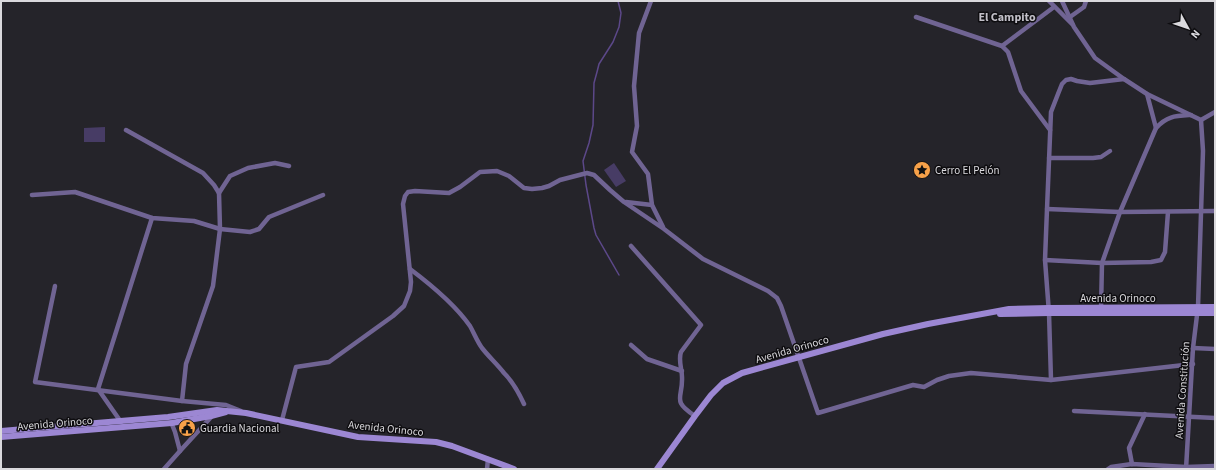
<svg xmlns="http://www.w3.org/2000/svg" width="1216" height="470" font-family="'Source Sans 3',sans-serif">
<style>
.green{fill:#473c65}
.lines{fill:none;stroke-linecap:round;stroke-linejoin:round}
.stream{stroke:#5c4889;stroke-width:1.5}
.street{stroke:#706493;stroke-width:4.5}
.secondary{stroke:#9c87d3;stroke-width:6}
.labels{text-anchor:middle;stroke-width:3;stroke-linejoin:round;paint-order:stroke}
.poi-label{font-size:11px;fill:#dad9dd;stroke:#0e0d10;text-anchor:start}
.street-label{font-size:11px;fill:#dad9dd;stroke:#0e0d10}
.neighbourhood-label{font-size:12px;font-weight:bold;fill:#c1bfc7;stroke:#0e0d10}
</style>
<rect width="100%" height="100%" fill="#25242a"/>
<g class="green">
<path d="M105,127V142H84V128Z"/>
<path d="M614,163L626,181L616,187L604,170Z"/>
</g>
<g class="lines">
<path class="stream" d="M618,1L621,13L619,27L613,42L599,64L597,72L594,83L593,125L589,143L583,161L586,185L594,228L596,235L619,275"/>
<g class="street">
<path d="M651,1L639,33L634,86L637,126L632,152L648,174L652,205L663,227"/>
<path d="M1049,1L1072,24"/>
<path d="M1062,1L1074,27L1095,58L1124,79L1147,94L1201,120L1215,112"/>
<path d="M916,17L1002,46L1008,52L1021,91L1050,130"/>
<path d="M1070,17L1084,7L1086,1"/>
<path d="M1002,46L1054,7"/>
<path d="M1147,94L1156,128"/>
<path d="M126,130L203,173L214,185L219,193L220,229L213,286L186,364L182,401"/>
<path d="M1049,158H1093L1101,157L1110,151"/>
<path d="M219,193L230,176L248,168L275,163L289,166"/>
<path d="M32,195L75,192L152,218L194,221L220,229L250,232L259,229L269,217L323,195"/>
<path d="M626,202L652,205"/>
<path d="M1047,209L1120,212L1215,211"/>
<path d="M631,246L701,325L681,352C678,360 682,369 682,377C683,399 671,400 695,416"/>
<path d="M1045,260L1102,263L1151,262L1161,260L1165,252L1168,212"/>
<path d="M410,269C430,284 456,306 470,326C474,333 477,341 482,348C489,357 497,364 504,373C513,382 519,393 524,404"/>
<path d="M55,286L35,382L182,401L226,405L241,411"/>
<path d="M1101,309L1102,263L1120,212L1156,128C1167,116 1175,116 1191,115"/>
<path d="M631,345L647,359L682,371"/>
<path d="M1193,348L1215,349"/>
<path d="M1051,380L1049,313L1045,260L1047,209L1051,112L1058,94L1062,84L1066,80L1071,79L1077,81L1090,83L1124,79"/>
<path d="M1074,411L1215,418"/>
<path d="M282,420L296,367L329,362L393,316L404,306L410,291L411,282L403,204L405,196L408,192L415,191L449,193L460,187L480,172L497,171L509,176L524,188L532,189L542,188L549,186L560,180L587,173L594,175L610,190L624,202L664,229L703,259L768,291L777,298L781,306L818,413L913,385L924,387L937,380L949,376L971,373L1051,380L1193,364"/>
<path d="M121,422L98,389L152,218"/>
<path d="M171,422L175,432L180,451"/>
<path d="M1132,464L1129,448L1145,414"/>
<path d="M164,469L180,451L213,415"/>
<path d="M487,469L488,459"/>
<path d="M1108,469L1111,467L1132,464L1186,467L1215,466"/>
<path d="M1186,469L1193,348L1198,307L1203,151L1201,120"/>
</g>
<g class="secondary">
<path d="M1000,314L1049,313H1215"/>
<path d="M1,431L168,417L217,410L246,413L358,437L436,442L452,446L514,469"/>
<path d="M1,437L172,423L211,416L226,412"/>
<path d="M657,469L695,416L711,395L723,383L742,373L883,334L928,324L1009,309L1049,308L1215,307"/>
</g>
</g>
<defs>
<g id="sight-disc" transform="scale(0.9)"><circle r="9.5" fill="#f7a149" stroke="#0e0d10"/><path d="M0-6L1.8-2.2L6-1.7L2.9 1.2L3.7 5.4L0 3.3L-3.7 5.4L-2.9 1.2L-6-1.7L-1.8-2.2Z" fill="#111"/></g>
<g id="civic-disc" transform="scale(0.9)"><circle r="9.5" fill="#f7a149" stroke="#0e0d10"/><path d="M-.6-6.5H3V-4.5H.6V-3L4-1V1h2V6H-6V1h2V-1L-.6-3ZM-1.2 2.5V6h2.4V2.5Z" fill="#111"/></g>
</defs>
<g fill-rule="evenodd">
<use href="#sight-disc" x="922" y="170"/>
<use href="#civic-disc" x="187" y="428"/>
</g>
<g class="labels">
<g class="poi-label">
<text x="935" y="174">Cerro El Pelón</text>
<text x="200" y="432">Guardia Nacional</text>
</g>
<g class="street-label">
<text x="1118" y="302">Avenida Orinoco</text>
<text transform="translate(792 349) rotate(-16)" y="4">Avenida Orinoco</text>
<text transform="translate(1182 390) rotate(-86)" y="4">Avenida Constitución</text>
<text transform="translate(55 423) rotate(-5)" y="4">Avenida Orinoco</text>
<text transform="translate(386 428) rotate(6)" y="4">Avenida Orinoco</text>
</g>
<g class="neighbourhood-label">
<text x="1007" y="21">El Campito</text>
</g>
</g>
<rect width="1216" height="470" fill="none" stroke="#dad9dd" stroke-width="4"/>
<g transform="translate(1188 28) rotate(130)" stroke="#0e0d10" stroke-width="3" paint-order="stroke">
<path d="M0-3L7 15L0 10L-7 15Z" fill="#dad9dd"/>
<text y="-6" font-size="11" font-weight="bold" text-anchor="middle" fill="#dad9dd">N</text>
</g>
</svg>
